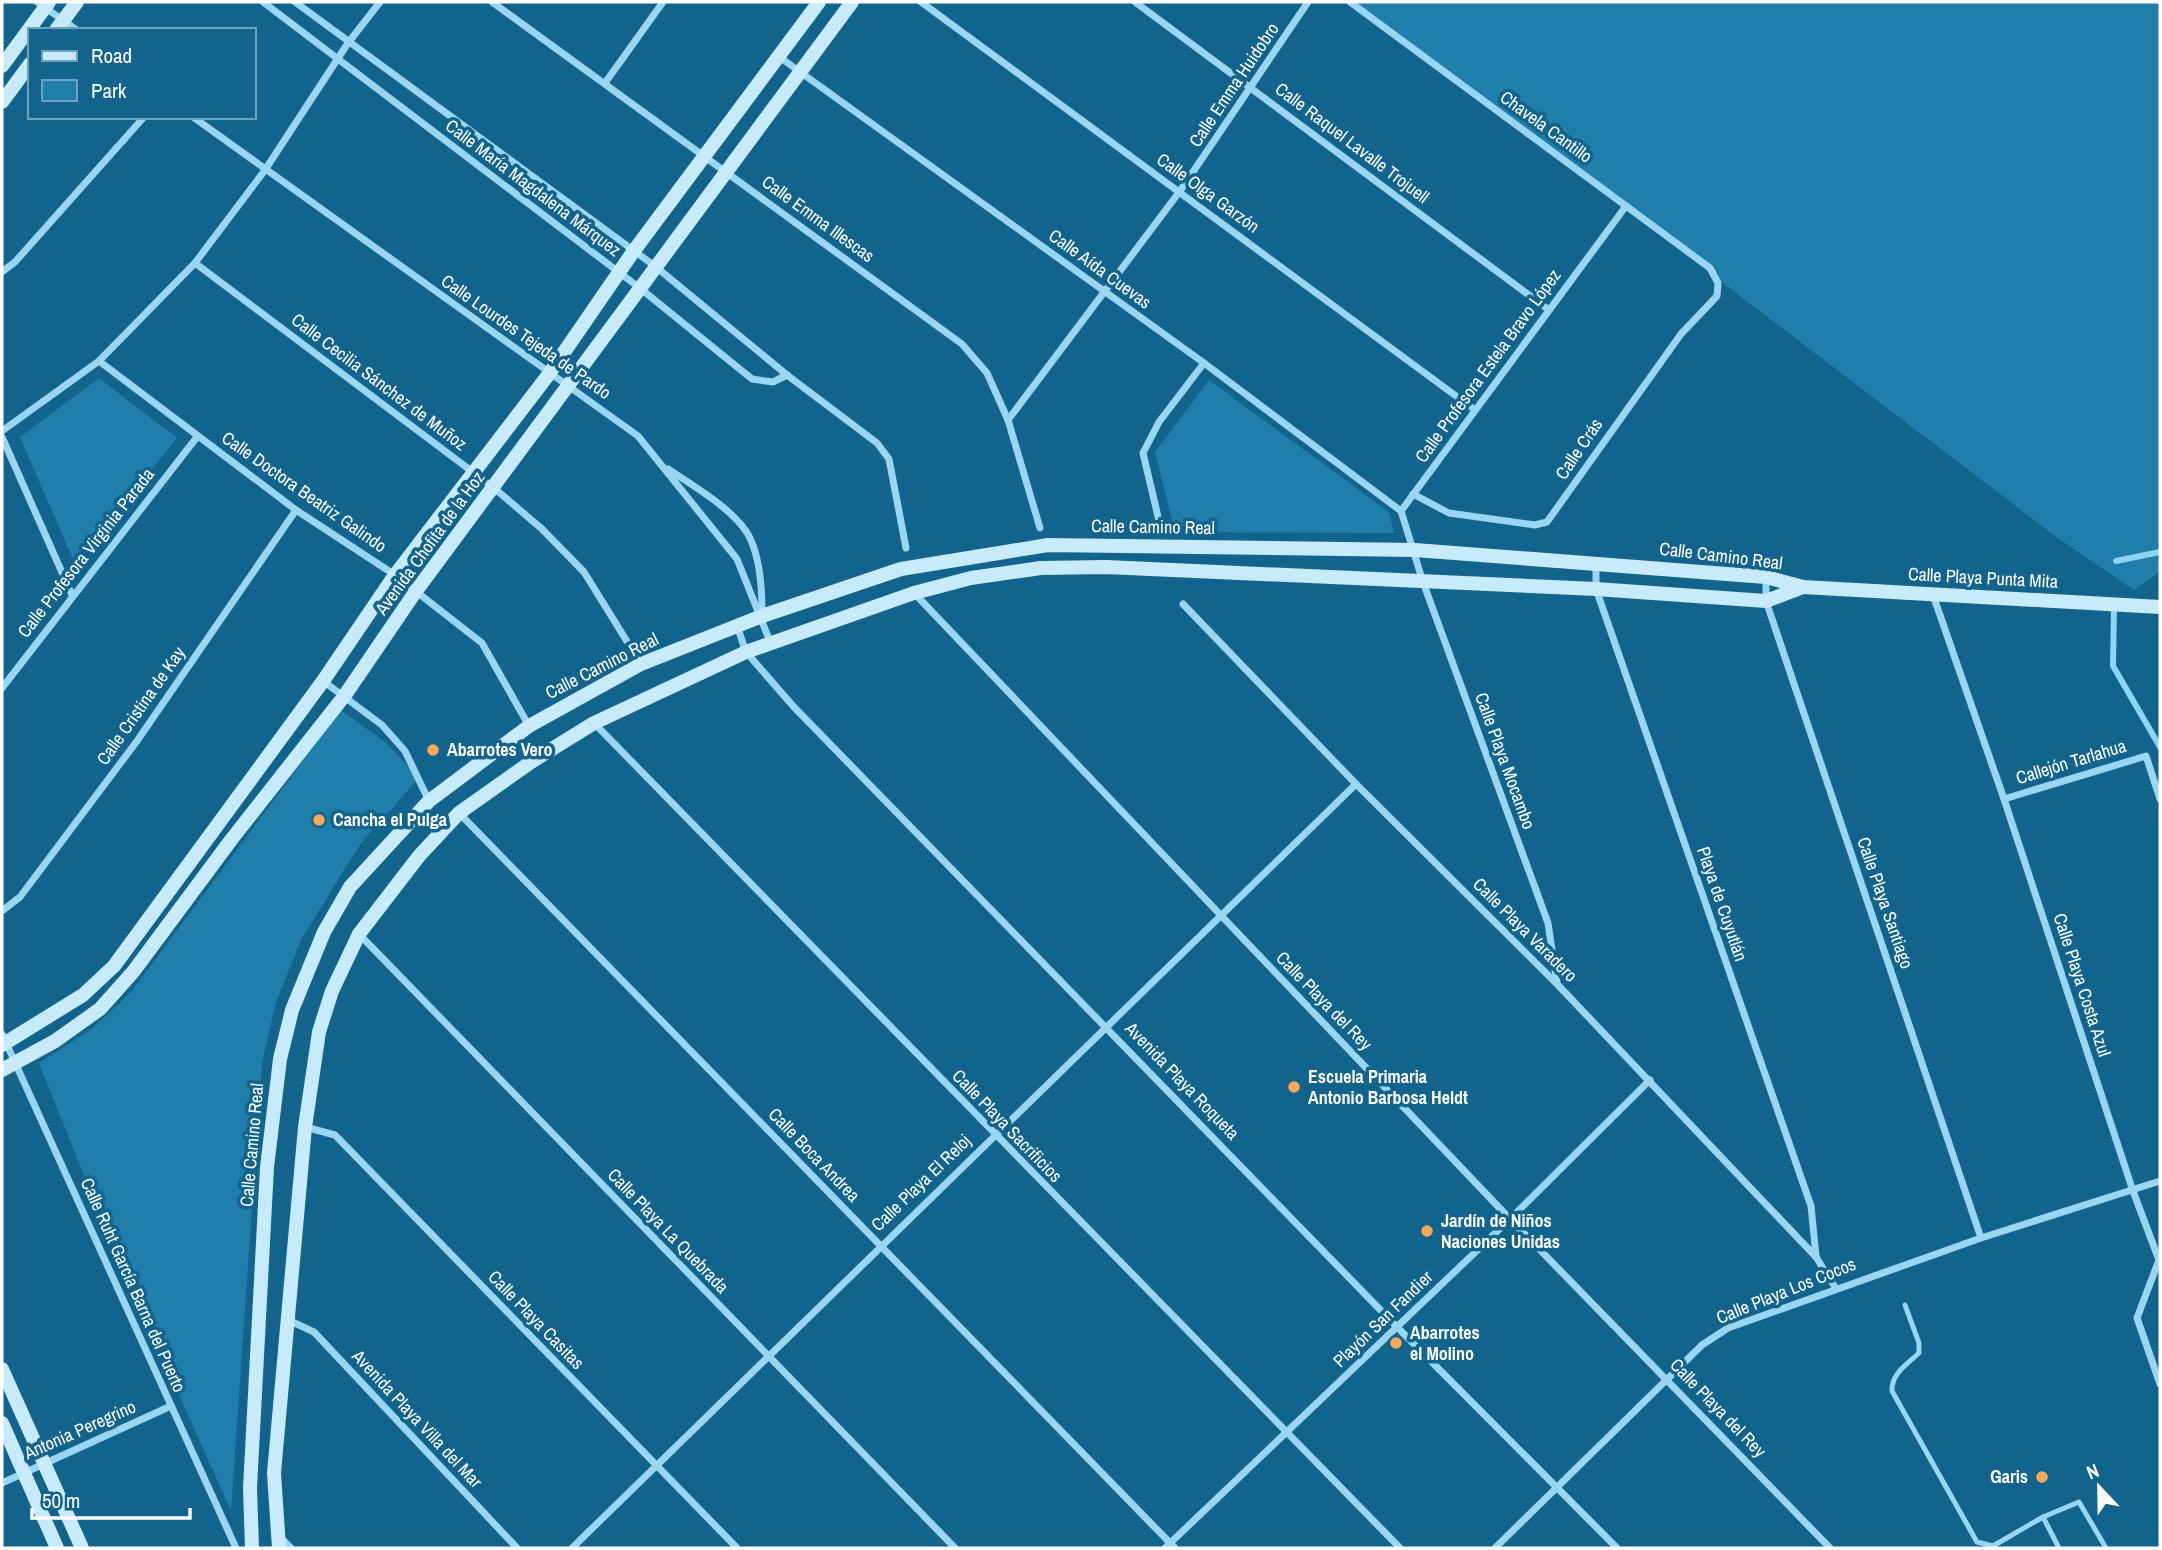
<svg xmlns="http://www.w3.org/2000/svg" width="2162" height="1550" font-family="'Archivo Narrow',sans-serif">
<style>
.green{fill:#207eaa}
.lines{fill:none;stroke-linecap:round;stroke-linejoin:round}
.stream{stroke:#8bd5f5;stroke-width:6}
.lane{stroke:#99d6f1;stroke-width:5}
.street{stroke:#99d6f1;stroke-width:7}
.secondary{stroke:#c8ebfc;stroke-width:14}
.poi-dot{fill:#ffa85a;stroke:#12648c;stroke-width:2.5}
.labels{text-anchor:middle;stroke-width:7;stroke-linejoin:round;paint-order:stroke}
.street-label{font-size:18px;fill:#fff;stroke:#12648c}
.poi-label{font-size:18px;font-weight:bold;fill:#fff;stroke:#12648c;text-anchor:start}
</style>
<rect width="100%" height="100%" fill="#12648c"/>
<g class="green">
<path d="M1354,2H2160V571L2134,590L2059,539Z"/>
<path d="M99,378L177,438L75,564L20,437Z"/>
<path d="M1209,380L1389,512L1394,533L1175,532L1155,452Z"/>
<path d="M341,710L386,743L419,778L361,843L302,938L276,1002L262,1063L231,1511L112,1245L39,1063L92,1029L131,992Z"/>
</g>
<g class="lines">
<g class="stream">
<path d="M2116,561L2160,552"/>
<path d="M2114,605L2113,666L2160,747"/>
</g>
<g class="lane">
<path d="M1905,1305L1919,1343V1353C1907,1364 1891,1374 1892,1391L1977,1542L1993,1546L2043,1517L2079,1502L2106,1548"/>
<path d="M2043,1517L2059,1548"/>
</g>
<g class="street">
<path d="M37,2L77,30"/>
<path d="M263,2L641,289L752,379L773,382L787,375"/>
<path d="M295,2L656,267L787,375L877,443L889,459L906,548"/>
<path d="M492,2L962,344L987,373L1008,420L1040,528"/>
<path d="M921,2L1475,410"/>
<path d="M1135,2L1549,310"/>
<path d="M1350,2L1710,268L1718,283L1717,296L1681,334L1547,522L1535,525L1449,513L1413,494"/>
<path d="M778,56L1204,363L1401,511"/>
<path d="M605,83L663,2"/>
<path d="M193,117L638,436L737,559L771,644"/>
<path d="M195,263L494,488L542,529L584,572L641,664"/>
<path d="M2,272L15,262L144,117"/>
<path d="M99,361L296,510L395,575L482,643L529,726"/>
<path d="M1008,420L1180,191L1308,2"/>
<path d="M2,431L99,361L195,263L265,170L348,43L380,2"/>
<path d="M2,437L72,595"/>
<path d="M668,469C692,485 737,511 750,538C760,559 762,589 762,612"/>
<path d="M1159,521L1143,453L1159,422L1204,363"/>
<path d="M1596,563V589L1811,1206L1816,1256"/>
<path d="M1766,577V601L1981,1238"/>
<path d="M915,594L1510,1219L1830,1548"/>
<path d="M1933,595L2004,799L2133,1191L2159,1260L2137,1318L2160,1384"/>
<path d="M1183,604L1356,784L1557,984L1816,1257L1835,1287"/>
<path d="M737,626L746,652L793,706L1397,1327L1617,1548"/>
<path d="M323,681L382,725L405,751L429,801"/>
<path d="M2,688L197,437"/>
<path d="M594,723L1400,1548"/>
<path d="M2004,799L2146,756L2160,799"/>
<path d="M459,813L1175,1548"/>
<path d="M2,911L20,897L137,741L296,510"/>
<path d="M359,934L955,1548"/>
<path d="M1557,983L1548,923L1423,582L1401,511L1626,206"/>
<path d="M2,1034L236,1548"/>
<path d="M305,1127L335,1135L737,1548"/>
<path d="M288,1320L314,1332L517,1548"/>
<path d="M2,1483L171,1406"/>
<path d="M281,1538L291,1548"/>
<path d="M572,1548L1356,784"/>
<path d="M1165,1548L1510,1219L1650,1080"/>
<path d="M1495,1548L1702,1345L1728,1328L1981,1238L2160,1181"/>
</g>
<g class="secondary">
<path d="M56,30L77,2"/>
<path d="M2,66L49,2"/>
<path d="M2,102L30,64"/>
<path d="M2,1045L83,995L114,966L323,681L395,575L549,374L633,252L819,2"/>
<path d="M2,1070L55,1041L100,1009L133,972L231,840L345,695L416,591L852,2"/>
<path d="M2,1369L82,1548"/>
<path d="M2,1423L57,1548"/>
<path d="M252,1548L250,1488L267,1167L280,1059L292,1010L324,932L350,887L429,801L529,726L641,664L762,616L901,569L1048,545L1415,550L1766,577L1803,587L2160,607"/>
<path d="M279,1548L274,1473L305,1127L319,1032L332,991L359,934L419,856L459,813L531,762L594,723L746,652L914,593L971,578L1041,568L1106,567L1596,589L1766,601L1803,587"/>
</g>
</g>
<g class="poi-dot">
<circle cx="433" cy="750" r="7"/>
<circle cx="319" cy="820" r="7"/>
<circle cx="1294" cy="1087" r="7"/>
<circle cx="1427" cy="1231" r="7"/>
<circle cx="1396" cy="1343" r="7"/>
<circle cx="2042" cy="1477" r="7"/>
</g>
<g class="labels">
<g class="street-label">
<text transform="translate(1234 85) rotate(-56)" y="6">Calle Emma Huidobro</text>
<text transform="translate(1546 127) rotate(36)" y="6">Chavela Cantillo</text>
<text transform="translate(1352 143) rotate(37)" y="6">Calle Raquel Lavalle Trojuell</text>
<text transform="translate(533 188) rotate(37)" y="6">Calle María Magdalena Márquez</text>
<text transform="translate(1208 193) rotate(36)" y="6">Calle Olga Garzón</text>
<text transform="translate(818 219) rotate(36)" y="6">Calle Emma Illescas</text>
<text transform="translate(1100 269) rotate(36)" y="6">Calle Aída Cuevas</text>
<text transform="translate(526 337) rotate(35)" y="6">Calle Lourdes Tejeda de Pardo</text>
<text transform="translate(1488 366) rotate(-54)" y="6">Calle Profesora Estela Bravo López</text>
<text transform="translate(379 382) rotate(37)" y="6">Calle Cecilia Sánchez de Muñoz</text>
<text transform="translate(1579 449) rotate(-56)" y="6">Calle Crás</text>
<text transform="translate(304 492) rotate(35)" y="6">Calle Doctora Beatriz Galindo</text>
<text transform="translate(1153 527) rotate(1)" y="6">Calle Camino Real</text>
<text transform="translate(430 543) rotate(-54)" y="6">Avenida Chofita de la Hoz</text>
<text transform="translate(86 553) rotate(-52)" y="6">Calle Profesora Virginia Parada</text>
<text transform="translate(1721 556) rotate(7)" y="6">Calle Camino Real</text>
<text transform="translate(1983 578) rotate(3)" y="6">Calle Playa Punta Mita</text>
<text transform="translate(602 666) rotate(-27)" y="6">Calle Camino Real</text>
<text transform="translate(141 706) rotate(-55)" y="6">Calle Cristina de Kay</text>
<text transform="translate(1505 761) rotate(70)" y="6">Calle Playa Mocambo</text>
<text transform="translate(2071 762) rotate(-17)" y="6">Callejón Tarlahua</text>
<text transform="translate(1885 903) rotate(71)" y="6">Calle Playa Santiago</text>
<text transform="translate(1722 904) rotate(71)" y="6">Playa de Cuyutlán</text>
<text transform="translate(1525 930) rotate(45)" y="6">Calle Playa Varadero</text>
<text transform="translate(2082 985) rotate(72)" y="6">Calle Playa Costa Azul</text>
<text transform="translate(1324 1001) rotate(46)" y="6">Calle Playa del Rey</text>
<text transform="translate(1182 1081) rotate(46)" y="6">Avenida Playa Roqueta</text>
<text transform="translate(1007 1126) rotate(46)" y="6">Calle Playa Sacrificios</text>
<text transform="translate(252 1145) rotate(-85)" y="6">Calle Camino Real</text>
<text transform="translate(814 1155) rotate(46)" y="6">Calle Boca Andrea</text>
<text transform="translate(921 1183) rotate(-44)" y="6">Calle Playa El Reloj</text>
<text transform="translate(668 1231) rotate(46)" y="6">Calle Playa La Quebrada</text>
<text transform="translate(133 1285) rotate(66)" y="6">Calle Ruht García Barna del Puerto</text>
<text transform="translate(1786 1291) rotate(-22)" y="6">Calle Playa Los Cocos</text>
<text transform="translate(1383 1319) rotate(-44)" y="6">Playón San Fandier</text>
<text transform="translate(536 1320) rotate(46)" y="6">Calle Playa Casitas</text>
<text transform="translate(1718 1408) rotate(46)" y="6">Calle Playa del Rey</text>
<text transform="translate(417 1419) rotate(47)" y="6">Avenida Playa Villa del Mar</text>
<text transform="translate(80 1430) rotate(-24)" y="6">Antonia Peregrino</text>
</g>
<g class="poi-label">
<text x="447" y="756">Abarrotes Vero</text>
<text x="333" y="826">Cancha el Pulga</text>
<text x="1308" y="1083">Escuela Primaria<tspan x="1308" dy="21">Antonio Barbosa Heldt</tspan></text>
<text x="1441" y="1227">Jardín de Niños<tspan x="1441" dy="21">Naciones Unidas</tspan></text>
<text x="1410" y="1339">Abarrotes<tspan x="1410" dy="21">el Molino</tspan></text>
<text x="2028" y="1483" text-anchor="end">Garis</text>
</g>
</g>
<rect width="2162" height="1550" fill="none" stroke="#ffffff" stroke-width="7"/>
<rect x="28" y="28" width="228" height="91" fill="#12648c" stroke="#71a2ba" stroke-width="2"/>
<rect x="42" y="51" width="35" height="10" fill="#c8ebfc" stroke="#71a2ba" stroke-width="2"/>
<text x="91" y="63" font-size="21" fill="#ffffff">Road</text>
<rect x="42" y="80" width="35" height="21" fill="#207eaa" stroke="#71a2ba" stroke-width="2"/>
<text x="91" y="98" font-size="21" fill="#ffffff">Park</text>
<g transform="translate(2099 1487) rotate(338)" stroke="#12648c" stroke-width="5" paint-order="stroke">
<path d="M0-5L12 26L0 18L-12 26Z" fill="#ffffff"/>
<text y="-10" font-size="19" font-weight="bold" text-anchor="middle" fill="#ffffff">N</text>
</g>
<path d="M32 1508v10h158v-10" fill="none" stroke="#ffffff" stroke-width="3.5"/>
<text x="42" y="1508" font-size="21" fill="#ffffff" stroke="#12648c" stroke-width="5" paint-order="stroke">50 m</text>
</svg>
